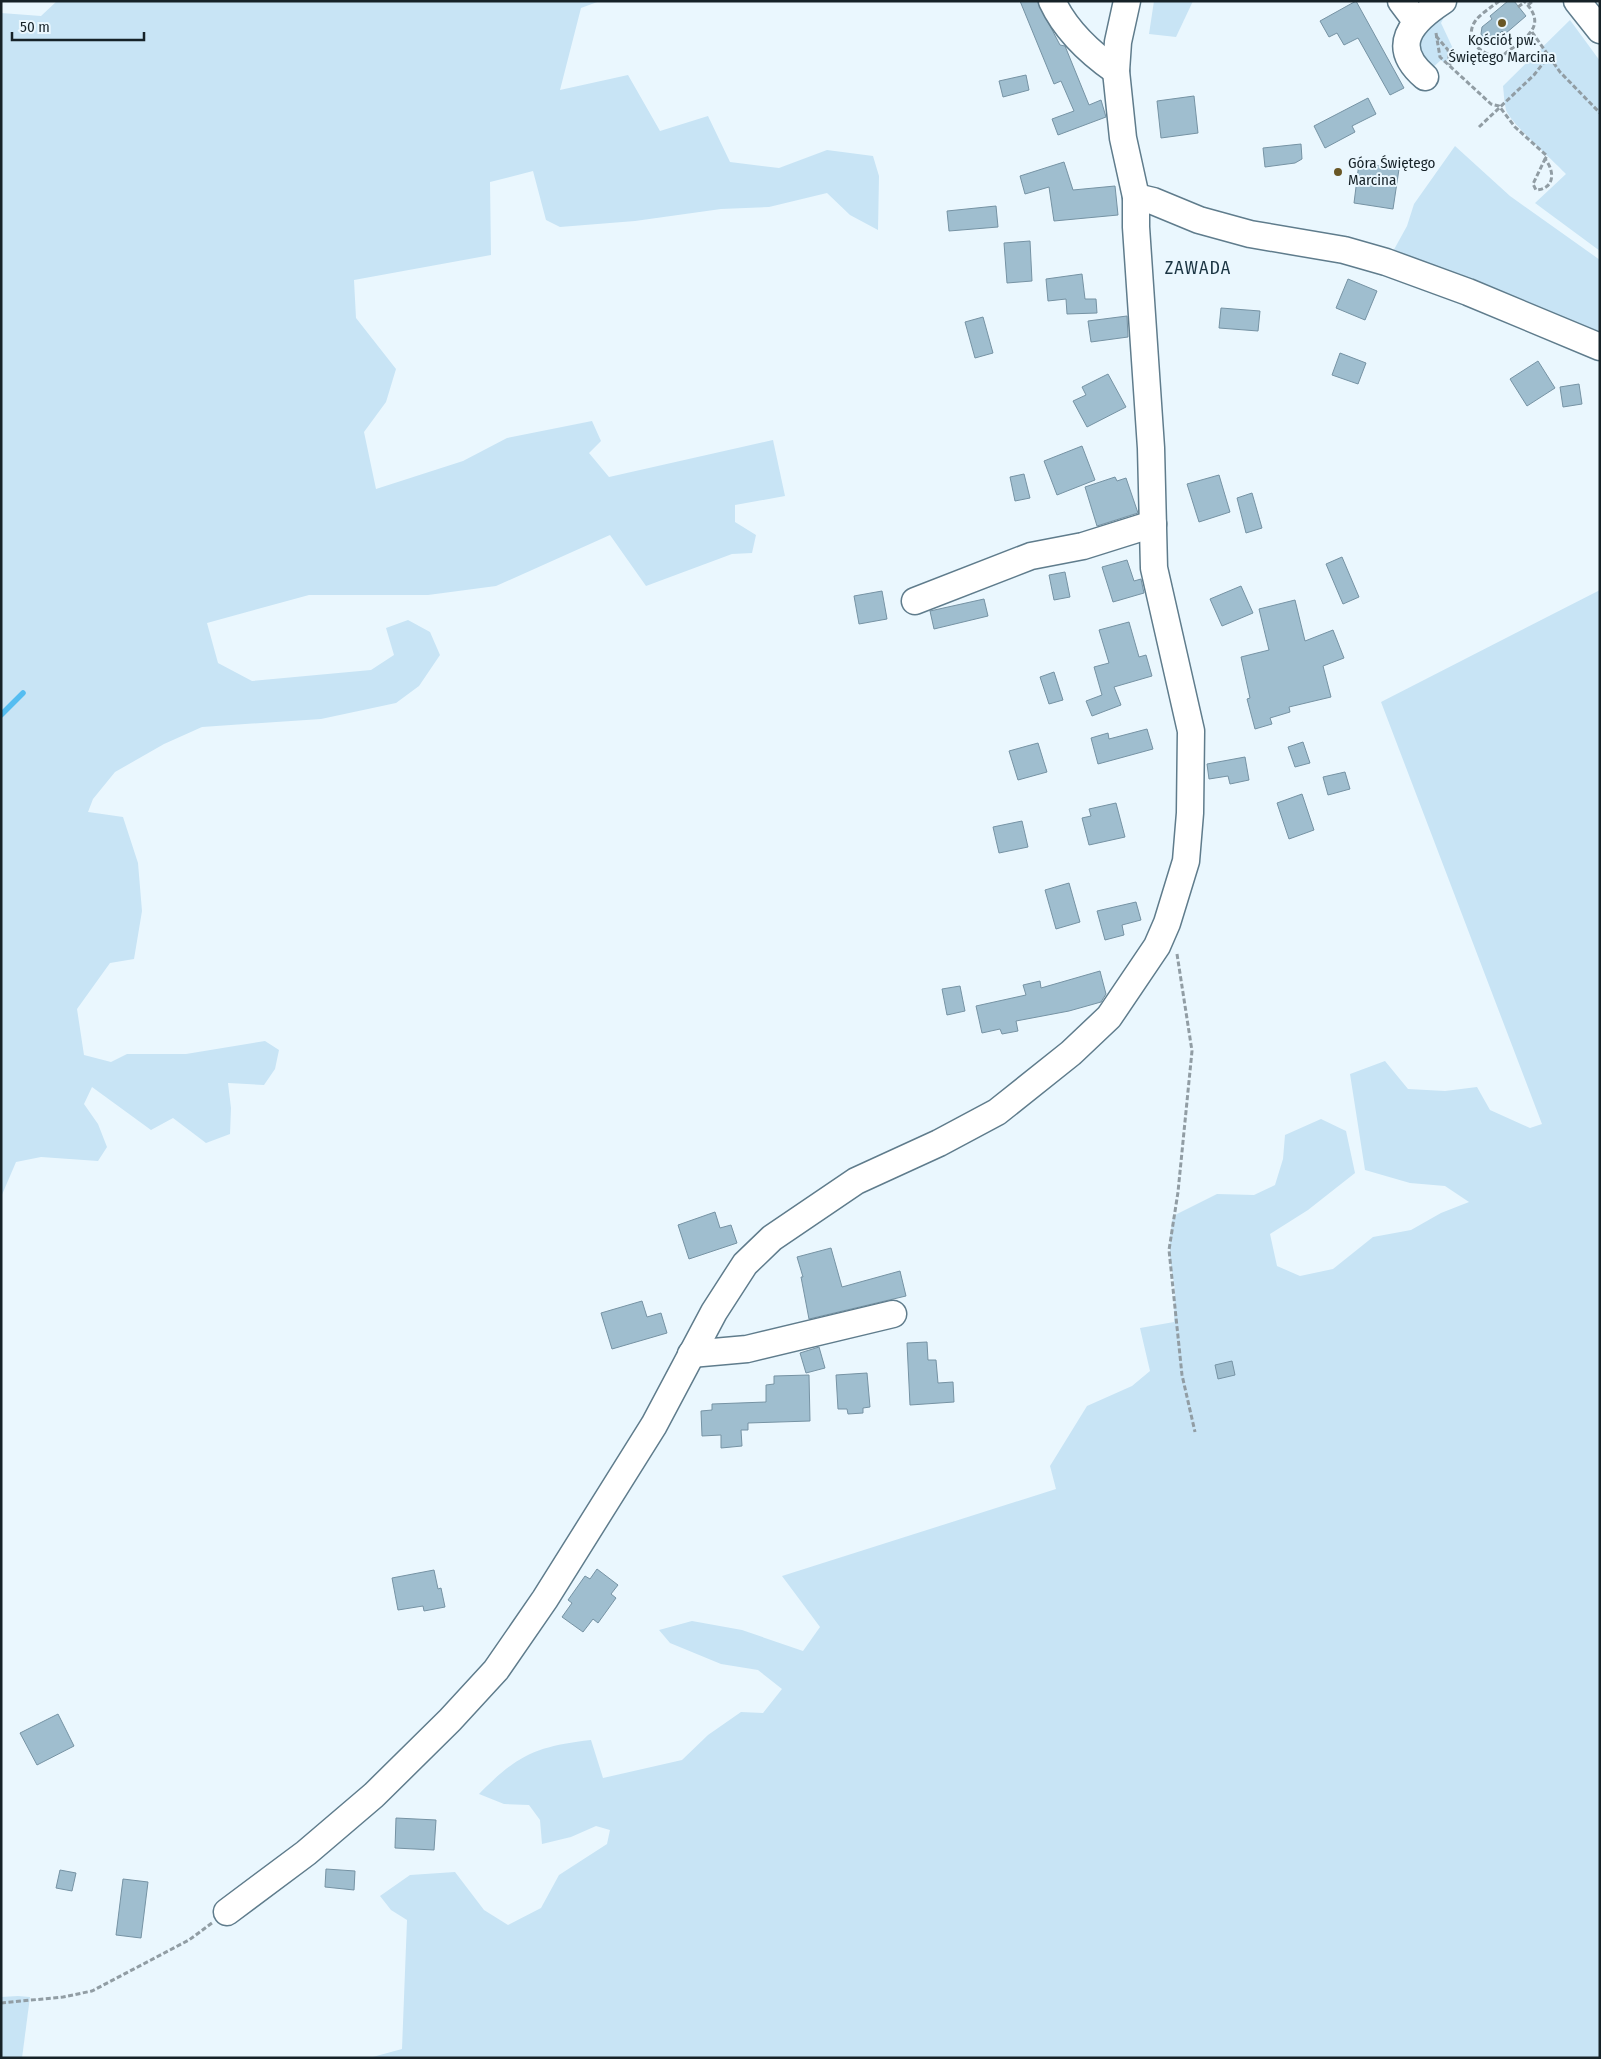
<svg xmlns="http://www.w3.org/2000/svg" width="1601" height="2059" font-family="'Fira Sans Condensed',sans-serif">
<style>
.green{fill:#c8e4f5}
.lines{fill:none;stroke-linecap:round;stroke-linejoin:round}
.stream{stroke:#55bdf1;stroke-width:5.5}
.building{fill:#9fbecf;stroke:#7693a4}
.minor-casing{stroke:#5f7c8c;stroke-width:29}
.path{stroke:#919da4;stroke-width:3;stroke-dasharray:5 2.5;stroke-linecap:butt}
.minor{stroke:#fff;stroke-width:26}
.poi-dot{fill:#695725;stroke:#eaf7fe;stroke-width:2}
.labels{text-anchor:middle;stroke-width:4;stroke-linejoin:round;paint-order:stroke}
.poi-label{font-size:15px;fill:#162228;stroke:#eaf7fe}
.quarter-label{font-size:18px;letter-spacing:1px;fill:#1a3442;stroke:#eaf7fe}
</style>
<rect width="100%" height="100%" fill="#eaf7fe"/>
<g class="green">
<path d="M57,1H600L581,8L560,90L628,75L660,131L708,116L730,162L779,168L827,150L873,156L879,176L878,230L850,215L827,193L769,207L721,209L635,221L560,227L546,220L533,171L490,182L491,255L354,280L356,318L396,369L386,402L364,432L376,489L463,461L507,438L592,421L601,441L589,453L609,477L773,440L785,496L735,505V522L756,535L752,553L732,554L646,586L610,535L496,586L428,595H309L207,623L218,663L252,681L371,670L394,655L386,628L408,620L430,632L440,655L419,686L396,703L321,719L202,727L164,744L115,772L93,799L88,812L123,817L138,863L142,911L134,959L110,963L77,1009L84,1055L111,1062L127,1054H186L265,1041L279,1050L275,1069L264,1085L228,1083L231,1108L230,1134L206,1143L173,1118L151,1130L92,1087L84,1104L98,1124L107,1147L98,1161L41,1157L16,1162L1,1197V13L41,16Z"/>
<path d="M1154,1H1193L1176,37L1149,34Z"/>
<path d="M1448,9L1441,23L1456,55L1447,65L1441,60L1430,70L1419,61L1416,36Z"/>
<path d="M1570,20L1600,61V251L1535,203L1566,174C1553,160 1512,125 1506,110C1504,102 1504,94 1503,86Z"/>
<path d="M1455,146L1510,196L1600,260V334C1588,329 1582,323 1569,322L1391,255L1407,226L1414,204Z"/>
<path d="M1600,590V2058H369L402,2049L407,1920L391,1910L380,1896L410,1875L455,1872L484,1910L508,1925L541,1908L559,1875L607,1844L610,1830L596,1826L571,1837L542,1844L540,1820L529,1805L504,1804L479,1794C517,1755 537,1746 591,1740L603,1778L682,1760L708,1735L741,1712L763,1713L782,1689L758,1670L721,1664L670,1643L659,1630L692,1621L742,1630L803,1651L820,1627L782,1576L1056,1489L1050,1466L1087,1406L1132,1386L1150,1371L1140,1328L1174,1322L1175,1290L1170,1259V1237L1173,1216L1217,1194L1254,1195L1275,1185L1283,1159L1285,1135L1321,1119L1346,1131L1355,1173L1308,1210L1270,1234L1277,1266L1300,1276L1333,1269L1373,1237L1411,1230L1441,1213L1469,1202L1445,1186L1410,1183L1365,1170L1350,1074L1385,1061L1408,1089L1445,1091L1477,1087L1490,1110L1530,1128L1542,1124L1381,702Z"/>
<path d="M18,1996L30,1997L22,2058H1V1997Z"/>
</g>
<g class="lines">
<path class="stream" d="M1,715L23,693"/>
</g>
<g class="building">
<path d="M1020,1H1037L1060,45L1065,46L1089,105L1101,100L1106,117L1058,135L1052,119L1074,111L1061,81L1054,84Z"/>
<path d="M1356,1L1404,88L1390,95L1358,38L1344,45L1337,33L1329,37L1320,21Z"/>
<path d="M1508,1H1514L1526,16L1505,34L1502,31L1492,40L1484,39L1481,34L1482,27L1492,19L1490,16Z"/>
<path d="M1026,75L1029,90L1003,97L999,81Z"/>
<path d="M1194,96L1198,133L1161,138L1157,101Z"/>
<path d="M1368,98L1376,114L1352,126L1355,132L1325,148L1314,126Z"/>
<path d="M1301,144L1302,159L1295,163L1265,167L1263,148Z"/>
<path d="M1064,162L1073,190L1115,186L1118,215L1054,221L1049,187L1025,194L1020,176Z"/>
<path d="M1359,163L1399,169L1393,209L1354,203Z"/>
<path d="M996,206L998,227L949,231L947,211Z"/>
<path d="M1030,241L1032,281L1007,283L1004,243Z"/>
<path d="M1082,274L1085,299H1096L1097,313L1067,314L1066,299L1048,301L1046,279Z"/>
<path d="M1348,279L1377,291L1365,320L1336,308Z"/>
<path d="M1221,308L1260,311L1258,331L1219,328Z"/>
<path d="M1127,316L1128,337L1091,342L1088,321Z"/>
<path d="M983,317L993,353L975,358L965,322Z"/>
<path d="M1340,353L1366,363L1358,384L1332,375Z"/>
<path d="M1538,361L1555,388L1527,406L1510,379Z"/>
<path d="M1108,374L1126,407L1087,427L1073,401L1086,395L1082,387Z"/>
<path d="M1579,384L1582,404L1563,407L1560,387Z"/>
<path d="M1082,446L1095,480L1057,495L1044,461Z"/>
<path d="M1024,474L1030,498L1015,501L1010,477Z"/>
<path d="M1219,475L1230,512L1199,522L1187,484Z"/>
<path d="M1115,477L1117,481L1126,478L1138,513L1097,526L1085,487Z"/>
<path d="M1252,493L1262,528L1246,533L1237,498Z"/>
<path d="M1342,557L1359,597L1343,604L1326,564Z"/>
<path d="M1127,560L1134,581L1141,579L1144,593L1113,602L1102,567Z"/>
<path d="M1065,572L1070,597L1054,600L1049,575Z"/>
<path d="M1241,586L1253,613L1222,626L1210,599Z"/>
<path d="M882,591L887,619L859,624L854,596Z"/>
<path d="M984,599L988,616L934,629L930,611Z"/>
<path d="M1295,600L1305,641L1333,630L1344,658L1323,666L1331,697L1289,707L1290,712L1270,718L1272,724L1255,729L1247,699L1250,698L1241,657L1269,650L1259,609Z"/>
<path d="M1129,622L1139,657L1146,655L1152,676L1114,687L1121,705L1092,716L1086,701L1102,695L1094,667L1109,663L1099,630Z"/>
<path d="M1054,672L1063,700L1049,704L1040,677Z"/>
<path d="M1147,729L1153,749L1098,764L1091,738L1108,733L1109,739Z"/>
<path d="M1303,742L1310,763L1295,767L1288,747Z"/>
<path d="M1038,743L1047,772L1018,780L1009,751Z"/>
<path d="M1245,757L1249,780L1230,784L1228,776L1209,779L1207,764Z"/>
<path d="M1345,772L1350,789L1328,795L1323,777Z"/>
<path d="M1302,794L1314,830L1289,839L1277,803Z"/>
<path d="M1116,803L1125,837L1089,845L1082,818L1091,816L1089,809Z"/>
<path d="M1022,821L1028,847L999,853L993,827Z"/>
<path d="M1069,883L1080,922L1056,929L1045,890Z"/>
<path d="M1136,902L1141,920L1122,925L1124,935L1105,940L1097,911Z"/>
<path d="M1100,971L1106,994L1101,1002L1069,1011L1016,1021L1018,1031L1002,1034L1000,1029L982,1033L976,1006L1026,995L1023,985L1040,981L1041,988Z"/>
<path d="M960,986L965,1011L947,1015L942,989Z"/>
<path d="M715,1212L720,1228L731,1225L737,1243L689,1259L678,1225Z"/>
<path d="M831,1248L842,1287L900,1271L906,1296L809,1319L801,1277H803L797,1257Z"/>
<path d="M642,1301L647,1317L661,1313L667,1333L612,1349L601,1313Z"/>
<path d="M927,1342L928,1360H936L938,1383L953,1382L954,1402L910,1405L907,1343Z"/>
<path d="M819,1347L825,1368L806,1373L800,1353Z"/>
<path d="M1232,1361L1235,1375L1218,1379L1215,1365Z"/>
<path d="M867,1373L870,1407L863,1408V1413L848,1414L847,1409H838L836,1375Z"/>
<path d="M809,1375L810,1421L748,1423V1430H741L742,1446L721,1448V1435L702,1436L701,1411L712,1410V1404L766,1402V1385L774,1384V1376Z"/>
<path d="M597,1569L618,1585L611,1594L616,1598L598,1623L593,1619L583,1632L562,1617L572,1603L568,1600L585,1576L590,1579Z"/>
<path d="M434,1570L438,1589L441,1588L445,1607L424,1611L423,1606L398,1610L392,1578Z"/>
<path d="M58,1714L74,1746L37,1765L20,1733Z"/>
<path d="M396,1818L436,1820L434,1850L395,1848Z"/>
<path d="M326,1869L355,1871L354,1890L325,1887Z"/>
<path d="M60,1870L76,1873L72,1891L56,1888Z"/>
<path d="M123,1879L148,1882L141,1938L116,1935Z"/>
</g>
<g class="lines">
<g class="minor-casing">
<g id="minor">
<path d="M1052,1C1066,31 1090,53 1116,71"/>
<path d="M1401,1L1416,21"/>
<path d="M1577,1L1600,30"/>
<path d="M1425,77C1389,46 1411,22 1443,1"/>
<path d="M1136,197L1153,201L1199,220L1250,234L1344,250L1386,262L1468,292L1600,347"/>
<path d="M915,601L1031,556L1083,546L1153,524"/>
<path d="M691,1354L747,1349L893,1314"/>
<path d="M227,1912L306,1853L374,1795L450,1720L496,1670L545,1599L654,1425L714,1312L745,1264L772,1238L856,1181L939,1143L997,1112L1071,1053L1109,1017L1157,946L1167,923L1186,861L1190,813L1191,731L1154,568L1151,448L1136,227V197L1123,138L1116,71L1118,42L1127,1"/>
</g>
</g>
<g class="path">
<path d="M1499,1C1492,7 1478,15 1474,23C1464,42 1483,56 1501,57C1521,40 1551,28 1524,1"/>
<path d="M1528,5L1533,1"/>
<path d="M1518,7L1525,2"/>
<path d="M1532,32L1560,72L1600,113"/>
<path d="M1436,33L1440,57L1491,104L1499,106L1515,127L1547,156L1545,159C1555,171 1555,189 1536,190L1533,184L1545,159"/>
<path d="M1436,36L1448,50L1450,65"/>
<path d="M1479,127L1534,75L1548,57"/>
<path d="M1177,954L1192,1051L1178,1192L1169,1250L1182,1375L1195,1432"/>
<path d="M1,2003L63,1997L92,1991L189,1940L212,1923"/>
</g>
<use href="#minor" class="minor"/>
</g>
<g class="poi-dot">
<circle cx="1502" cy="23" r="5"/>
<circle cx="1338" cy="172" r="5"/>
</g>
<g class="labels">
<g class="poi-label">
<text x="1502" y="45">Kościół pw.<tspan x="1502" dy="17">Świętego Marcina</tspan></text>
<text x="1348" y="168" text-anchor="start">Góra Świętego<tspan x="1348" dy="17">Marcina</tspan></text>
</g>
<g class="quarter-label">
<text x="1198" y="274">ZAWADA</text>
</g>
</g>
<rect width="1601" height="2059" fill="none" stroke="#162228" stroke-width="5"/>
<path d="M12 32v8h132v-8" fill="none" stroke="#162228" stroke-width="2.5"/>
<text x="20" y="32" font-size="15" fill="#162228" stroke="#eaf7fe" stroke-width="4" paint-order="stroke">50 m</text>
</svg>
